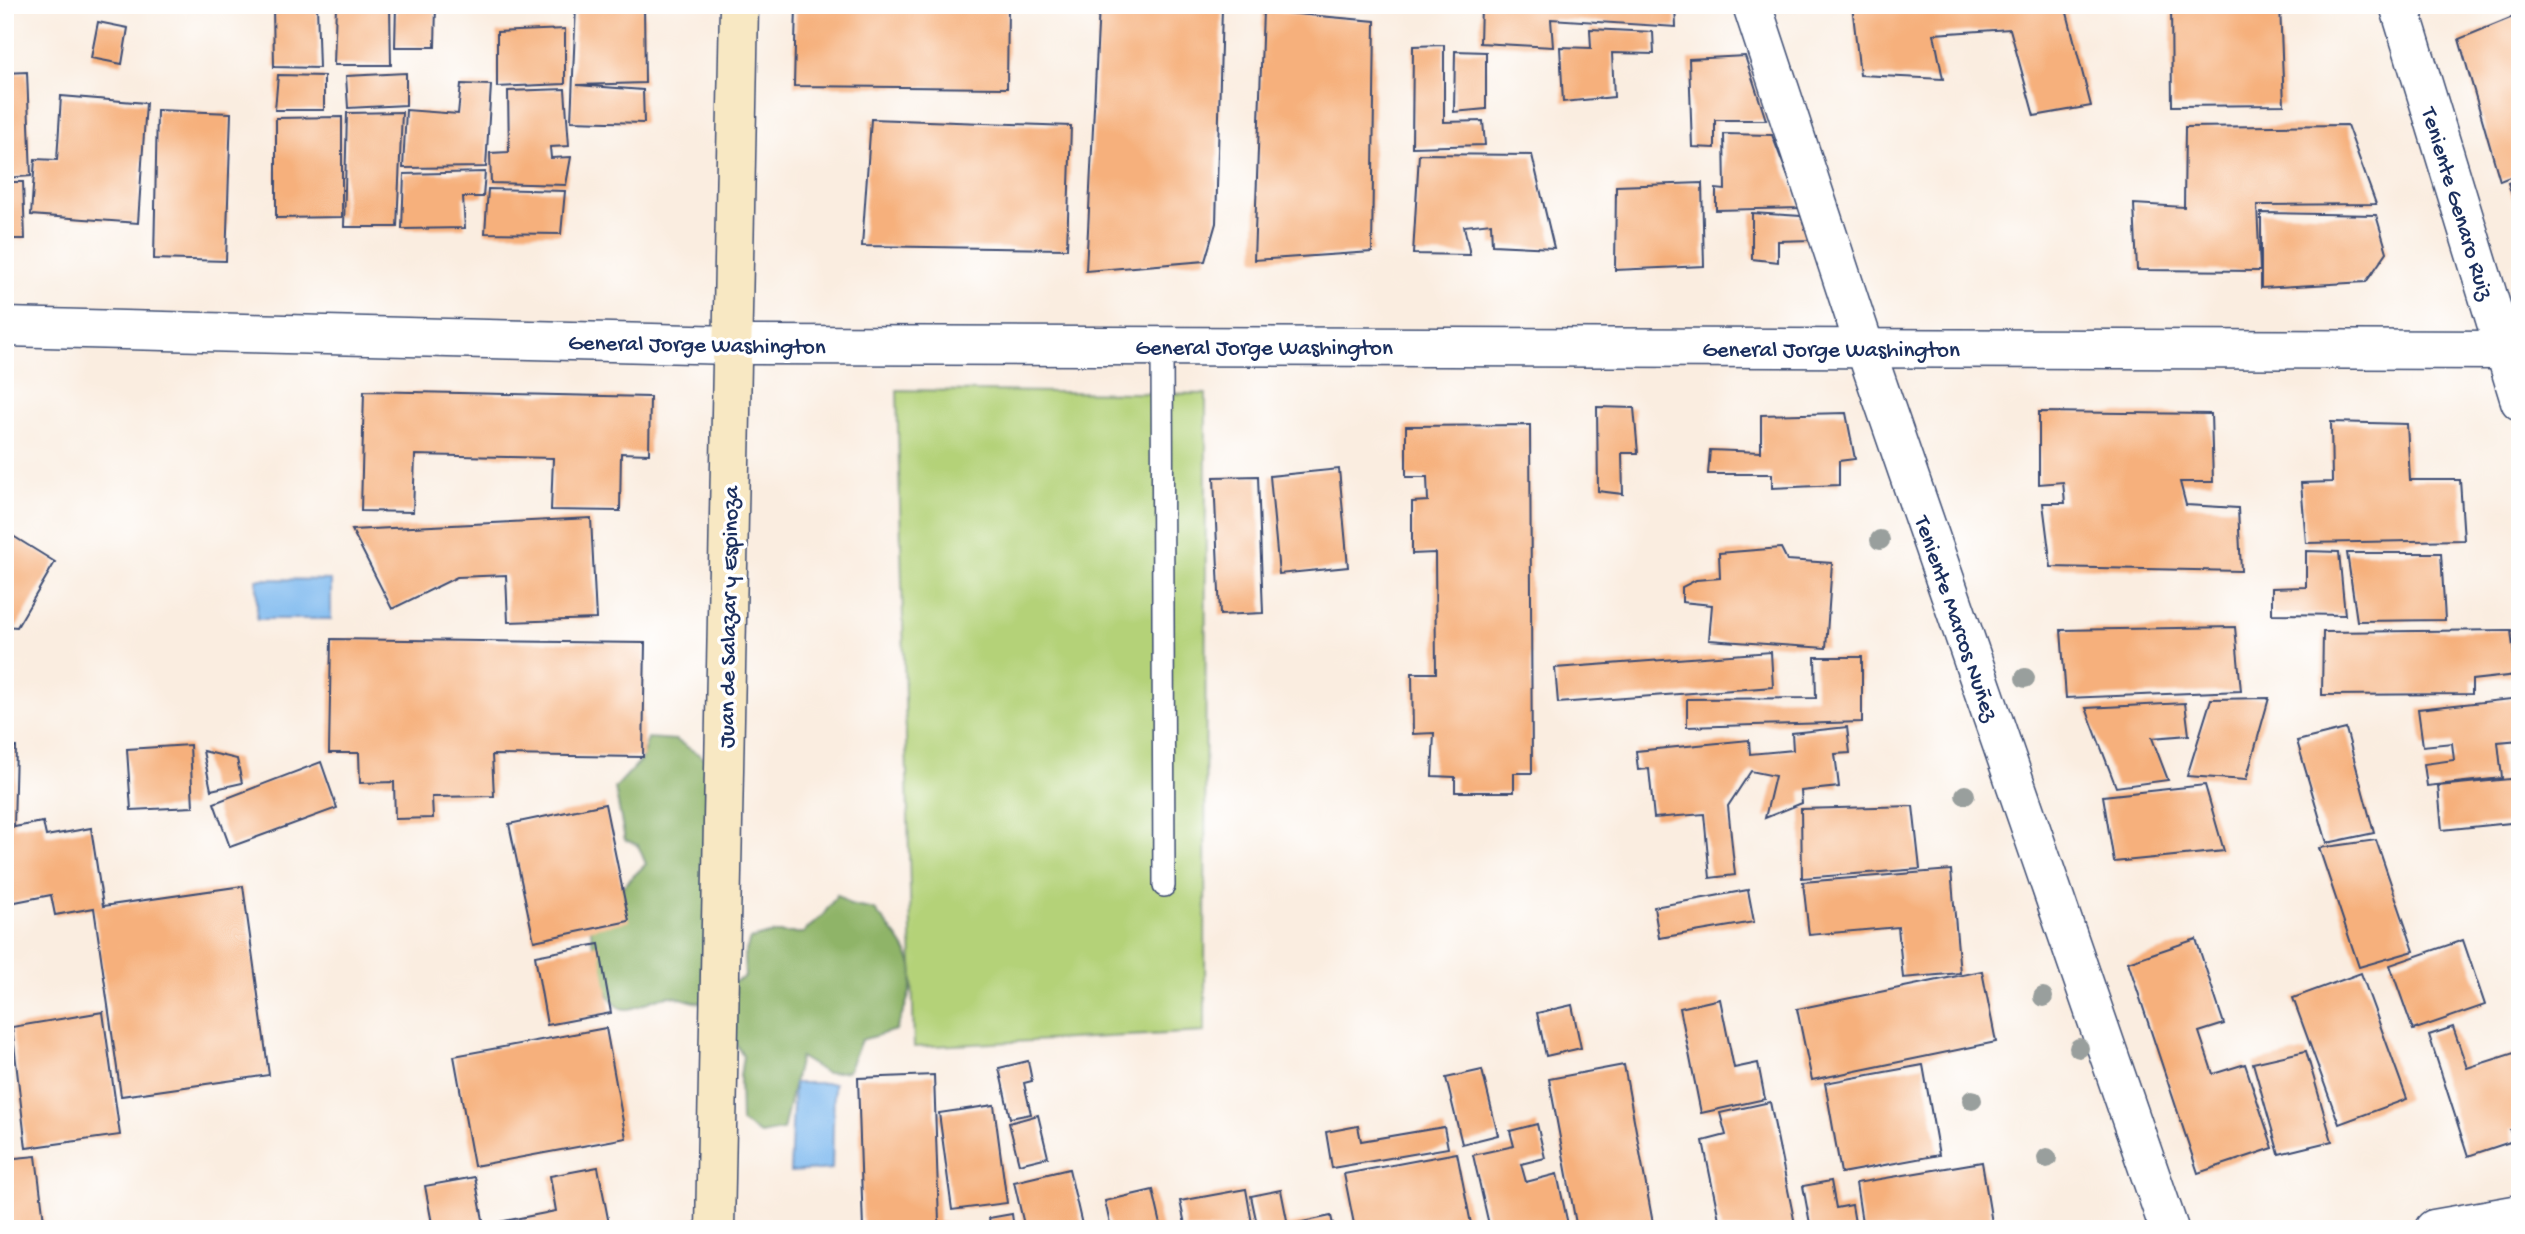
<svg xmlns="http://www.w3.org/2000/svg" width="2525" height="1234" font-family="'Gochi Hand',sans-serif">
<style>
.green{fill:#b4d278;stroke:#68806b;stroke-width:2}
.forest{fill:#8fb468;stroke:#557263;stroke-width:2}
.water{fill:#7bb8ee;stroke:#4b74a6;stroke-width:2}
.building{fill:#f6b07b}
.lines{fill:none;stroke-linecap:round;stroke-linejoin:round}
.lane-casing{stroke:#3c4c72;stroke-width:24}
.street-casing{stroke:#3c4c72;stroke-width:41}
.secondary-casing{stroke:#3c4c72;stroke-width:41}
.lane{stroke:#fff;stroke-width:21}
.street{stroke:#fff;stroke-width:38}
.secondary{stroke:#f8e8c3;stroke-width:38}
.tree{fill:#999f9d}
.labels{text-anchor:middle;stroke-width:7;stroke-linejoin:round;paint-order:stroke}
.street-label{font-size:23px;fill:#1b2f5e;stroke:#fff}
</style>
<rect width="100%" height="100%" fill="#fff"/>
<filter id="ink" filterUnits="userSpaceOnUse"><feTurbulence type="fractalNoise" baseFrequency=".0143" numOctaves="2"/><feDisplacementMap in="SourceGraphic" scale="14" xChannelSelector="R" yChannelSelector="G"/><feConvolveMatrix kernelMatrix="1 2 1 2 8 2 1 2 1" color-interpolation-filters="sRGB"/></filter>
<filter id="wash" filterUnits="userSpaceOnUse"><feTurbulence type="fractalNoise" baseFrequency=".00686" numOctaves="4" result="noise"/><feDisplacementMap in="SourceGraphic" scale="28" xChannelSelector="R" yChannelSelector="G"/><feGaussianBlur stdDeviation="1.57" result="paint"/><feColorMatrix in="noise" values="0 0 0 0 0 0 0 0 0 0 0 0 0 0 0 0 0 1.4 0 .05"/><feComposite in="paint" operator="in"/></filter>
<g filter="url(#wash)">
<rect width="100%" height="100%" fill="#faede0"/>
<path class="green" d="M897,390L1206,394L1205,1032L914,1047Z"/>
<g class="forest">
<path d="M648,738L676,740L723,770L708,1002C693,1005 684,997 670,996C655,996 643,1007 628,1009C602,1012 592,943 590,924L618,891L646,864L638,845L625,840L615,788L641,760Z"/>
<path d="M837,895L850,905L875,910C887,926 907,945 912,966C916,984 903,1013 896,1030L861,1040L848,1071L826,1073L800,1057L783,1130L760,1134L741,1122L740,1077L743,1056L732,1038L730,984L745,977L744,957L750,939L774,933H803L823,915Z"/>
</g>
<g class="water">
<path d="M257,579L331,580V619H257Z"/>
<path d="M794,1083H834L832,1169L790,1172Z"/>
</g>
<g id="blocks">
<g class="building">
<path d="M273,5H317L319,68L274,67Z"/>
<path d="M336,5H390L391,65H334Z"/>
<path d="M396,5H436L435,47H395Z"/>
<path d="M576,5H644L645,83L577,85L643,90L644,123L571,121Z"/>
<path d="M796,5H1008L1007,88L794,86Z"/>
<path d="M1099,5L1222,8L1216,223L1205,261L1086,271Z"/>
<path d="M1481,5H1675L1676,27L1551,19L1553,47L1480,43Z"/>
<path d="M1852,5H2065L2091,106L2034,116L2010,29L1934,34L1943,79L1860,75Z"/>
<path d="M2171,5H2280L2284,105L2172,106Z"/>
<path d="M1263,11L1375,21L1372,252L1254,260Z"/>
<path d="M2520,14V173L2500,181L2459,39Z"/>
<path d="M98,22L128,28L122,64L91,58Z"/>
<path d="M565,29V84L497,87V32Z"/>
<path d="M1590,29L1653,32L1654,54L1612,53L1614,97L1563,102L1560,47L1591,48Z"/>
<path d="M1444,45V122L1483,121L1485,145L1412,147L1413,46Z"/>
<path d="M1455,51L1486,52V109L1454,112Z"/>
<path d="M1745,56L1766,120H1715V148L1692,147L1689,59Z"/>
<path d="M27,72L31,176L5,178V73Z"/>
<path d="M406,73V105L348,108L346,76Z"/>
<path d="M278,75L324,76V110H275Z"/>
<path d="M461,84L491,85L486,167L403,168L406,110L458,114Z"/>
<path d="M565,89L569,146L550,147L551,158L571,157L566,185L491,183L490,153L509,152L508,91Z"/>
<path d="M61,96L146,103L138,223L31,215L35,159L57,160Z"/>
<path d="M157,110L231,113L226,261L154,259Z"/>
<path d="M402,112L397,227H344L347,113Z"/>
<path d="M342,117V217L276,218V118Z"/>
<path d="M871,119L1071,126L1067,249L862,246Z"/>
<path d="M2347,125L2376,204L2257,205L2260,271L2137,270L2134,204L2184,207L2185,127Z"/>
<path d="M1724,134L1772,135L1800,208L1716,210V189L1725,190Z"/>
<path d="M1419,154L1532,155L1554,248L1492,245L1491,223L1464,226L1470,255L1413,254Z"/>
<path d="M485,172L483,197H463L465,228L402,229L404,174Z"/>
<path d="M2520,179V218H2519L2508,183Z"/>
<path d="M5,182H23L25,239H5Z"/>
<path d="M1702,183L1704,266L1615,270L1616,186Z"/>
<path d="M488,189L565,191L561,234L485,233Z"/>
<path d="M1752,213L1801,216L1811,240L1778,241V262L1752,259Z"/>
<path d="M2261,213L2376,215L2387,252L2366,282L2261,288Z"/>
<path d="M364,391L650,397L649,454L621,453L620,511L551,510L553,458L415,455L413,512L361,511Z"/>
<path d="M1597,407L1634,408L1638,453H1622L1623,494L1598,491Z"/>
<path d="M2039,412L2211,414L2213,482H2180L2186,505L2238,508L2241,571L2051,567L2043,503H2065L2063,482L2039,484Z"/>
<path d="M1846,413L1855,459L1839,461V485L1772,488V474H1708L1710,450L1761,452V415Z"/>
<path d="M2331,422L2407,424L2410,480H2460L2464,540L2306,543L2301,483L2332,482Z"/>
<path d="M1530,425L1532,773H1514V792H1455V777L1432,776L1434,733L1413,734L1412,673H1436L1435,553L1412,554V502L1428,501L1427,477H1406V426Z"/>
<path d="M1339,469L1348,567L1279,574L1270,476Z"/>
<path d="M1258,476L1263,613L1220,615L1214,477Z"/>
<path d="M591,518L596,619L508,622L506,575L457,577L392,609L352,530Z"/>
<path d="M5,531L55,562L17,627L5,626Z"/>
<path d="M1781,548L1787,560L1832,563L1826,648L1709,640L1712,605L1682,602V587L1696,580L1720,578L1719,553Z"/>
<path d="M2306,551L2339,552L2345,615L2272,614V588L2306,587Z"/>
<path d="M2347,553H2441L2445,620L2357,621Z"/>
<path d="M2235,627L2241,691L2066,698L2061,630Z"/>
<path d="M2511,630L2516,675L2472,680V694L2322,695L2323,632Z"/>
<path d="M331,639L645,643L643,757L492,755L494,796L432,797L433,818L395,819L394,782L360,783L359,753H329Z"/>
<path d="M1771,652L1773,687L1558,703L1555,668Z"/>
<path d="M1815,657H1862V722L1687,727V699L1816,698Z"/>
<path d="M2269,698L2246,780L2187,776L2211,699Z"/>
<path d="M2520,698V740L2498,742L2502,778L2427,786L2424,764L2454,760L2452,743L2423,746L2418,709Z"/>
<path d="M2185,703L2189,735L2152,738L2168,780L2116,787L2086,708Z"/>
<path d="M1847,727L1850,753L1835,754L1839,787L1801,791L1802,803L1765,818L1775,776L1751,771L1728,806L1735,875L1710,878L1704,814L1654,818L1649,769L1638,770L1636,751L1749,740L1750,754L1793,750L1792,733Z"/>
<path d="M2346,729L2374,833L2327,843L2297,741Z"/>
<path d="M190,745L193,807L131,810L127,749Z"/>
<path d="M5,747H16L14,827L43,822L46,836L91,828L103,906L243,886L269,1075L121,1096L94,908L55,915L51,895L5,904Z"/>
<path d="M203,751L237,759L242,783L211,790Z"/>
<path d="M321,762L337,808L230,847L214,803Z"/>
<path d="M2520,778V822L2442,830L2438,786Z"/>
<path d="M2205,785L2224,851L2114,862L2103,796Z"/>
<path d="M605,804L629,921L534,941L509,824Z"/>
<path d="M1913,806L1920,869L1802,878L1801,809Z"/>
<path d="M2376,840L2414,951L2359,967L2319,848Z"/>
<path d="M1951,870L1960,973L1903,978L1898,927L1809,935L1803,882Z"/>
<path d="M1748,890L1754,922L1659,938L1654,907Z"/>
<path d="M2196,939L2224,1024L2199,1032L2213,1074L2245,1064L2273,1148L2198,1173L2128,962Z"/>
<path d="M2463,940L2485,1005L2413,1030L2390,965Z"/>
<path d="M599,944L611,1013L547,1025L535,956Z"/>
<path d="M1982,971L1996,1042L1812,1080L1797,1009Z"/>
<path d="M2361,973L2407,1099L2339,1124L2293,998Z"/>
<path d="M1720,999L1734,1068L1758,1063L1765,1099L1701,1113L1680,1008Z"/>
<path d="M1572,1005L1581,1048L1546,1056L1537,1013Z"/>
<path d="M103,1012L120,1135L26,1148L12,1027Z"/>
<path d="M2453,1027L2467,1068L2520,1051V1127L2510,1130L2513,1141L2468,1156L2429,1035Z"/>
<path d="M606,1028L626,1138L474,1166L454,1056Z"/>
<path d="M2306,1051L2332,1141L2279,1154L2253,1063Z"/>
<path d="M1028,1061L1032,1081L1024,1083L1031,1114L1010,1118L999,1068Z"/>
<path d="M1624,1065L1654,1229H1577L1549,1079Z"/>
<path d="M1923,1065L1939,1155L1841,1173L1825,1083Z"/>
<path d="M1482,1070L1498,1135L1462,1144L1446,1078Z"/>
<path d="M934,1075L939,1222H952V1229H863L858,1078Z"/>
<path d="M1770,1102L1795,1224L1773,1229H1721L1703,1141L1726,1135L1720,1113Z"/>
<path d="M994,1105L1007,1203L952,1210L939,1113Z"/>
<path d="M1038,1115L1048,1157L1019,1164L1009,1123Z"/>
<path d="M1537,1124L1545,1158L1521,1164L1526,1182L1557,1174L1569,1229H1490L1473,1155L1514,1146L1510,1131Z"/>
<path d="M1358,1126L1361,1141L1444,1127L1448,1148L1332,1168L1326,1132Z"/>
<path d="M1457,1153L1472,1229H1355L1344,1174Z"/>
<path d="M36,1156L45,1229H5V1159Z"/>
<path d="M1982,1162L1993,1229H1863L1856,1183Z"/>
<path d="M598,1167L610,1229H433L425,1186L475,1177L484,1225L556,1211L550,1176Z"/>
<path d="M1069,1169L1083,1229H1025L1014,1182Z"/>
<path d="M1831,1181L1836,1208L1852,1205L1856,1229H1811L1803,1186Z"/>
<path d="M1246,1189L1253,1229H1186L1180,1201Z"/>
<path d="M1153,1190L1162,1229H1111L1105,1201Z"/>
<path d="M1281,1190L1288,1225L1331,1216L1334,1229H1258L1251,1196Z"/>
<path d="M1012,1214L1014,1229H991L989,1218Z"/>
</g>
</g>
</g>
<g filter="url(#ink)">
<use href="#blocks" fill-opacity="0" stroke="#3c4c72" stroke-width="2"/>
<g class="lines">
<g class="lane-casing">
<path id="lane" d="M1162,346L1164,886"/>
</g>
<g class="street-casing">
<g id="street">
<path d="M1752,5L1865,348L2169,1229"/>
<path d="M2399,5L2520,401"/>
<path d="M5,327L733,345L2504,350L2520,339"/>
<path d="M2434,1229L2520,1214"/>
</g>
</g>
<g class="secondary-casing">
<path id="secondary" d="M715,1229L739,5"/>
</g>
<use href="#lane" class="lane"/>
<use href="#street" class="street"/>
<use href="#secondary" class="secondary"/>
</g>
<g class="tree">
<circle cx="1880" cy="540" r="10"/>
<circle cx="2025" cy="678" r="10"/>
<circle cx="1965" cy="795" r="10"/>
<circle cx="2043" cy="997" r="10"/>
<circle cx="2079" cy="1048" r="10"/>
<circle cx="1972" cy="1100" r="10"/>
<circle cx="2047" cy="1158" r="10"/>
</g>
</g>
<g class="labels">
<g class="street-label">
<text transform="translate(2459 203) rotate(73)" y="8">Teniente Genaro Ruiz</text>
<text transform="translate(697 343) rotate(1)" y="8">General Jorge Washington</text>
<text x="1264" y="354">General Jorge Washington</text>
<text x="1831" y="356">General Jorge Washington</text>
<text transform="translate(727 617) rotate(-89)" y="8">Juan de Salazar y Espinoza</text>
<text transform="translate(1958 618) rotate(71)" y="8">Teniente Marcos Nuñez</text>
</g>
</g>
<rect width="2525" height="1234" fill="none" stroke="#fff" stroke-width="28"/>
</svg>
